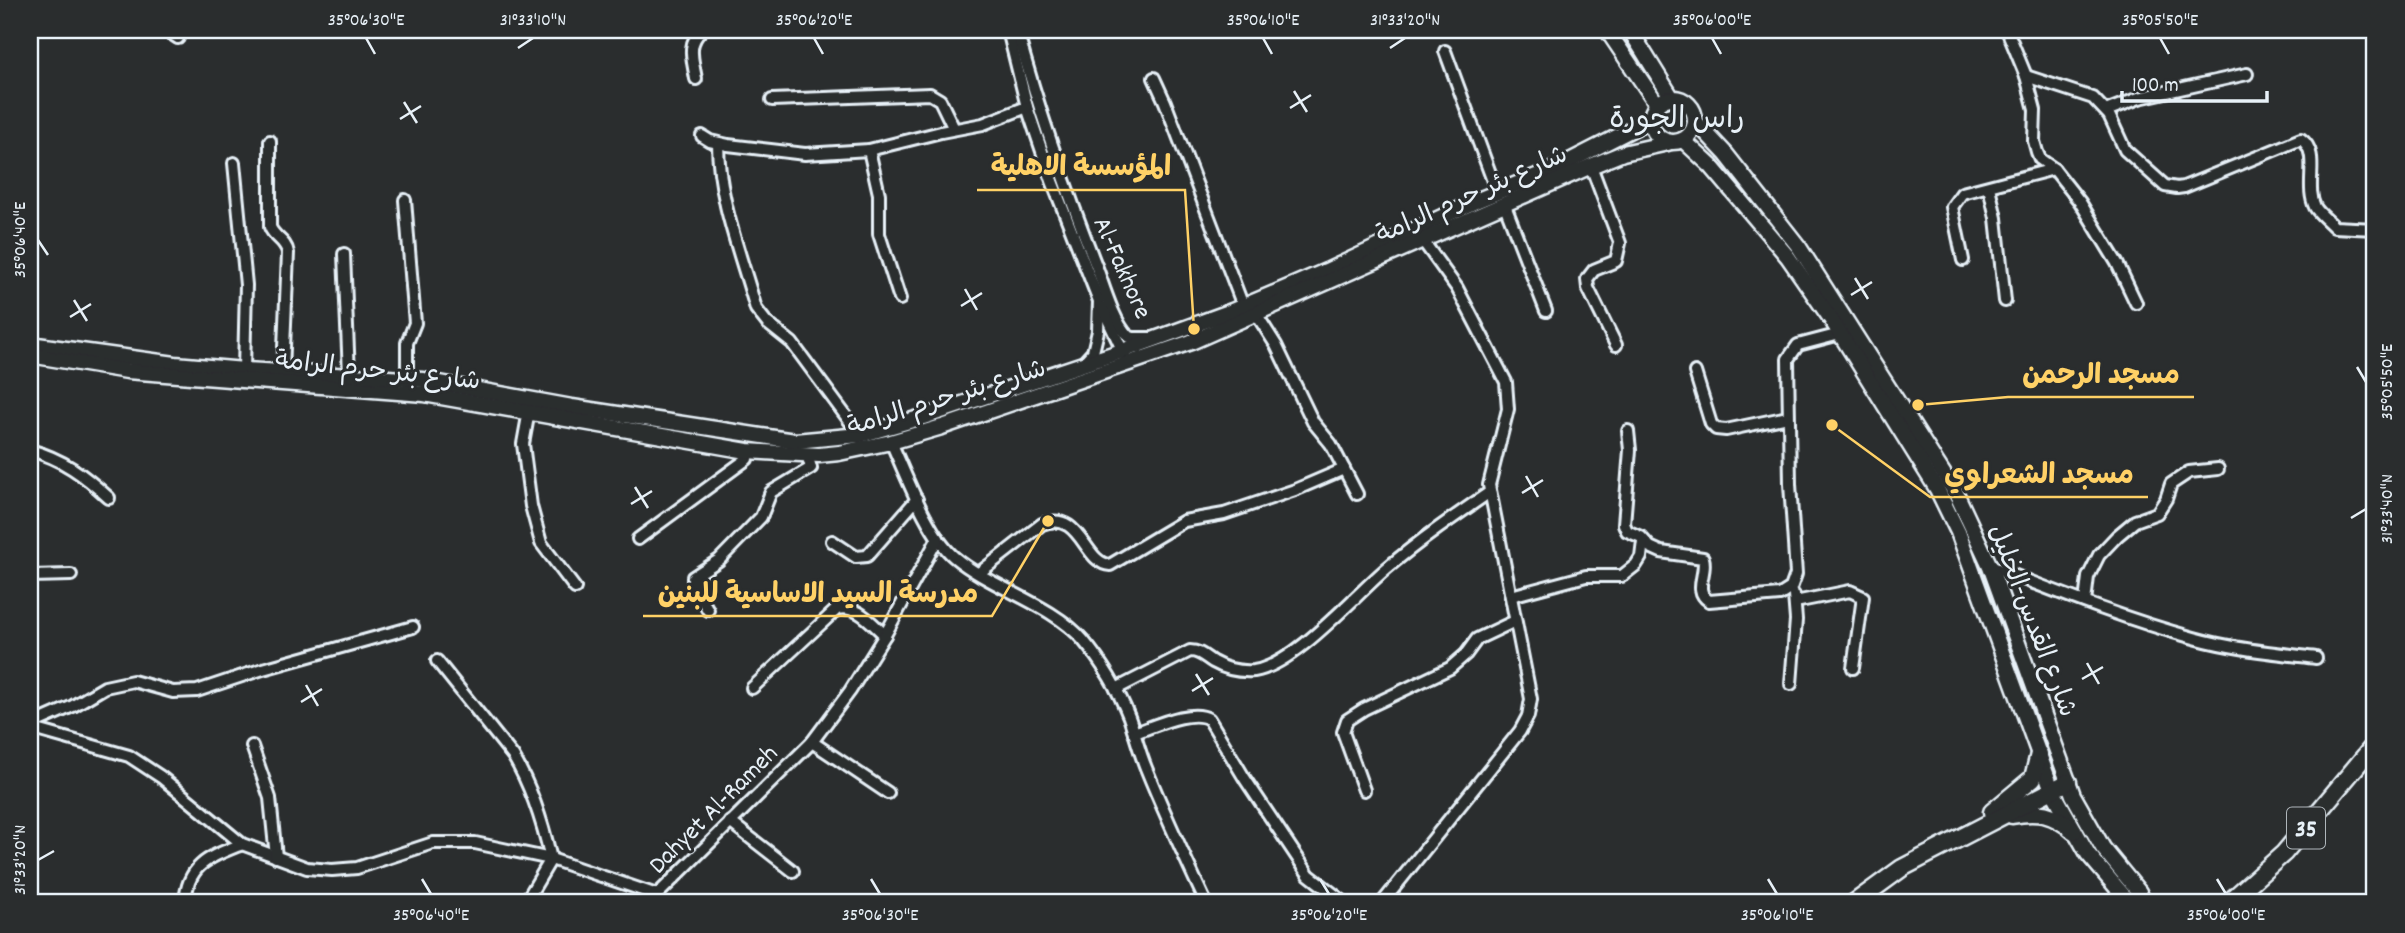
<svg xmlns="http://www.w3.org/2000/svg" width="2405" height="933" font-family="Dekko,'Playpen Sans Arabic',sans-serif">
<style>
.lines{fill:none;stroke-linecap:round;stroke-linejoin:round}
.minor-casing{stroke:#e8f1f8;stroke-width:16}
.major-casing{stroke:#e8f1f8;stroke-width:19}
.highway-casing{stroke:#e8f1f8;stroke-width:21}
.minor{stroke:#2a2d2e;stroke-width:10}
.major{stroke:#2a2d2e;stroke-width:14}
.highway{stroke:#2a2d2e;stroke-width:16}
.ticks{fill:none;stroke:#e8f1f8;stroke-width:2.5}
.labels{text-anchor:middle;stroke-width:6;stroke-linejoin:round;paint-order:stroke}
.shield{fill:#2a2d2e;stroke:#afb6bb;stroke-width:2}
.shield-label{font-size:24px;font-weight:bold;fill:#e8f1f8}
.street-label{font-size:26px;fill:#e8f1f8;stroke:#2a2d2e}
.quarter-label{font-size:30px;fill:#e8f1f8;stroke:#2a2d2e}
.leader{fill:none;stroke:#ffd166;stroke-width:2.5}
.callout-dot{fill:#ffd166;stroke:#2a2d2e;stroke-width:2.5}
.callout-label{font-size:28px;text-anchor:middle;font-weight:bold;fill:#ffd166;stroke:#2a2d2e;stroke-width:6;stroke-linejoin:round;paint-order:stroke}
.neatline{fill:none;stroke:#e8f1f8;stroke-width:2.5}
.ticks-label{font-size:18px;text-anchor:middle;fill:#e8f1f8}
</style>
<rect width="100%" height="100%" fill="#2a2d2e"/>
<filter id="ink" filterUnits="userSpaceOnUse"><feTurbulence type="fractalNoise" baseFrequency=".0143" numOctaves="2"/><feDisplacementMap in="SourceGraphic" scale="14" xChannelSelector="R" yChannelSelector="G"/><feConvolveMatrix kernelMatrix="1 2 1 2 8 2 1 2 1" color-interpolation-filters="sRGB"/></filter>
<g filter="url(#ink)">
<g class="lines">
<g class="minor-casing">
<g id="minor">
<path d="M166,30L178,38"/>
<path d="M1008,30L1027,107L1052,181L1099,301L1098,331L1093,352L1083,363"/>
<path d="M1017,30C1039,111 1066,189 1097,268C1104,287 1114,322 1128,336L1133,338H1150"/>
<path d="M2007,30L2026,76L2035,110L2034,141L2037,152L2040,159L2054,169L2080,202L2117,263L2136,303"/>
<path d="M1445,51L1497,192"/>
<path d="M2026,76L2093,98L2109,115L2125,150L2165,186L2177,188L2184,187L2301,139C2321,153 2304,185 2315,207C2319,214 2329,221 2334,227L2375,229"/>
<path d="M1154,78L1165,102L1243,306"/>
<path d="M696,79C693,60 686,44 702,30"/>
<path d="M772,100L930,94L940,100L954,129"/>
<path d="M2106,111L2139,98L2247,74"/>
<path d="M702,136L710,141L728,145L805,154L869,150L941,132L983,124L1027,107"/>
<path d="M270,141V227C274,238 286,240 288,253L283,371"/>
<path d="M718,143C718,199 741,255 756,309L767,323L792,343L860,435"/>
<path d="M869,150L879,194V234L900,299"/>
<path d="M234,163L246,285L244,370"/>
<path d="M1591,166L1620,243L1616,261L1594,270L1587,279L1588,288L1616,345"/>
<path d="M1989,187L1996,218L2005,301"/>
<path d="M405,200L415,323L407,343V379"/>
<path d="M1504,203L1546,311"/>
<path d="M344,254L349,375"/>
<path d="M1963,260L1952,207L1962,193L2054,169"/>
<path d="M1102,307L1125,356"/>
<path d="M1257,315L1276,345L1313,422L1331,444L1357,494"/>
<path d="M1695,372L1711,424L1716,429L1726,430L1788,417"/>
<path d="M529,411L523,444L531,506L541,543L575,588"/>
<path d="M1628,431L1630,450L1624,524L1627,531L1641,537L1650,547L1661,552L1703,558C1708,573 1692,590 1709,601L1780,595L1791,588L1796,574L1790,484L1788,359L1798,345L1840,334"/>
<path d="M891,442C906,475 928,535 954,557C991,588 1052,604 1083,640C1103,664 1118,689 1129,717C1135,734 1139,751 1146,768C1164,813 1185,858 1206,903"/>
<path d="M30,450C63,459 84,475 109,498"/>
<path d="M638,539L747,459V451"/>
<path d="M832,541L856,557L867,556L917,499"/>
<path d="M1990,566C2057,592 2124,619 2194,638C2233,649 2275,653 2316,658"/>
<path d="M979,573L1042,524C1081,509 1084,564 1110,565L1184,521L1224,514L1295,490L1344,469"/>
<path d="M30,576L71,575"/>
<path d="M1511,596L1586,576H1622L1636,565L1641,557L1643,541"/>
<path d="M1795,602L1850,591L1863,597L1853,668"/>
<path d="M2085,602L2088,577L2099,555L2117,536L2135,521L2157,513L2166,499L2171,484L2189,472L2218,469"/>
<path d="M708,610L693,584V577L719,560L761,517L771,492L811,468L807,454"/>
<path d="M437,661L513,756C531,786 543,824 551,859L525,903"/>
<path d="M1791,684L1796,620L1794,595"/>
<path d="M752,688L837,609C857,604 871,623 885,635"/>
<path d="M1116,689L1190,651C1200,651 1205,657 1213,662C1225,669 1239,672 1254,671C1295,665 1355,595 1387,568C1420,540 1455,516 1490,492"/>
<path d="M30,725L73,706L105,687L133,681L173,692L197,691L263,669L413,627"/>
<path d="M30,728L129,756L161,777L242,844L307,868L332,870L357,868L433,843H475L551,859L657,895L812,742L850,691L885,635L938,538"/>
<path d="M1134,733C1153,727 1191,708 1209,719L1245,779L1309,875L1345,903"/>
<path d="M812,742L888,793"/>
<path d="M252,746L270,798L276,857"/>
<path d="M1364,790L1343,732L1347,720L1364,709L1450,668L1466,654L1477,639L1515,621"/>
<path d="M730,822L793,871"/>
<path d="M185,903C187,864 210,857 242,844"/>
<path d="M1382,903L1520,731L1528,716L1531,699L1489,485L1508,409L1506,382L1457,288L1423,241"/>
</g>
</g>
<g class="major-casing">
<g id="major">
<path d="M1607,30L1657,104"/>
<path d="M1630,30L1672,98"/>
<circle cx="1673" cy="120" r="22"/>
<path d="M1695,121L1726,154L1799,247L1957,495L1990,566L2073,795L2103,848L2139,892L2144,903"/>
<path d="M1683,140L1711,166L1788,257L1831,319L1937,489L1958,532L2052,790L2088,854L2128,901L2133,903"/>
<path d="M30,344L175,364L244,370L423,380L572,407L795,441L860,435L923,417L1122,351L1232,311L1326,271L1478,200L1556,168L1650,120"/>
<path d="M30,355L127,371L424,394L747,451L819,455L839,453L891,442L942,427L1191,342L1591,166L1623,153L1668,143"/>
</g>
</g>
<g class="highway-casing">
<g id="highway">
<path d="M1992,812L2033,778L2039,754"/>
<path d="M2012,815C2037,810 2054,813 2074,831"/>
<path d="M1854,903L1902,868L2068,782"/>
<path d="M2228,903L2284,853L2375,744"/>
</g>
</g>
<use href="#minor" class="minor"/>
<use href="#major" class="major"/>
<use href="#highway" class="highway"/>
</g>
</g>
<path class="ticks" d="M366,38L375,54M814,38L823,54M1263,38L1272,54M1712,38L1721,54M2160,38L2169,54M518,48L533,38M1390,48L1405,38M1294,91L1307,112M404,102L417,123M1290,108L1311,95M400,119L421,106M38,240L48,255M1855,278L1868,299M965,289L977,310M1851,295L1872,282M74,300L87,321M961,306L982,293M70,317L91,304M2357,367L2366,382M1526,476L1538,497M635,487L648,508M1522,493L1543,480M631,504L652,491M2351,518L2366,509M2087,663L2099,684M1196,674L1209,695M2082,679L2103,667M306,685L318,706M1192,691L1213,678M301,702L322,689M38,860L54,851M422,879L431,894M871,879L880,894M1320,879L1329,894M1768,879L1777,894M2217,879L2226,894"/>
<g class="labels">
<rect class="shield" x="2287" y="807.5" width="38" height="41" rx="5"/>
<g class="shield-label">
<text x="2306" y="836">35</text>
</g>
<g class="street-label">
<text transform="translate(1471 193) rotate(-24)" y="9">شارع بئر حرم الرامة</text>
<text transform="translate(1124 267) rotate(66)" y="9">Al-Fakhore</text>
<text transform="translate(378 369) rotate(6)" y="9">شارع بئر حرم الرامة</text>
<text transform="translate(946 396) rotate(-17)" y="9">شارع بئر حرم الرامة</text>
<text transform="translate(2034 620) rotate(69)" y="9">شارع القدس-الخليل</text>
<text transform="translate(712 808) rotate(-45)" y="9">Dahyet Al-Rameh</text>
</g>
<g class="quarter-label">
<text x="1677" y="127">راس الجورة</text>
</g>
</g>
<path class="leader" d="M1194 329L1185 190H977M1918 405L2008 397H2194M1832 425L1930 497H2148M1048 521L992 616H643"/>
<g class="callout-dot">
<circle cx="1194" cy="329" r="7"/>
<circle cx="1918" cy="405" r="7"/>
<circle cx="1832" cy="425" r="7"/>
<circle cx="1048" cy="521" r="7"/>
</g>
<g class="callout-label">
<text x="1081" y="175">المؤسسة الاهلية</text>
<text x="2101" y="383">مسجد الرحمن</text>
<text x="2039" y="483">مسجد الشعراوي</text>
<text x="818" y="602">مدرسة السيد الاساسية للبنين</text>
</g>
<rect width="2405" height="933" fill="none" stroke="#2a2d2e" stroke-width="77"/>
<path d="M2122 91v10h145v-10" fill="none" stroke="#e8f1f8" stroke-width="3.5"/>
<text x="2132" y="91" font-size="21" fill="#e8f1f8" stroke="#2a2d2e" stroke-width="5" paint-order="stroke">100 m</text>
<rect x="38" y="38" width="2328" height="856" class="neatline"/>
<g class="ticks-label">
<text x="366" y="25">35°06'30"E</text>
<text x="533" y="25">31°33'10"N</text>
<text x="814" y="25">35°06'20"E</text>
<text x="1263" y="25">35°06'10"E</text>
<text x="1405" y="25">31°33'20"N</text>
<text x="1712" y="25">35°06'00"E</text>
<text x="2160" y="25">35°05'50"E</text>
<text transform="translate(19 240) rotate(-90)" y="6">35°06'40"E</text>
<text transform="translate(2386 382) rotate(-90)" y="6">35°05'50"E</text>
<text transform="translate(2386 509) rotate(-90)" y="6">31°33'40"N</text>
<text transform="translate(19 860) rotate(-90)" y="6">31°33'20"N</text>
<text x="431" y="920">35°06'40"E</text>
<text x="880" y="920">35°06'30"E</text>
<text x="1329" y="920">35°06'20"E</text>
<text x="1777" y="920">35°06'10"E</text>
<text x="2226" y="920">35°06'00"E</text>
</g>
</svg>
